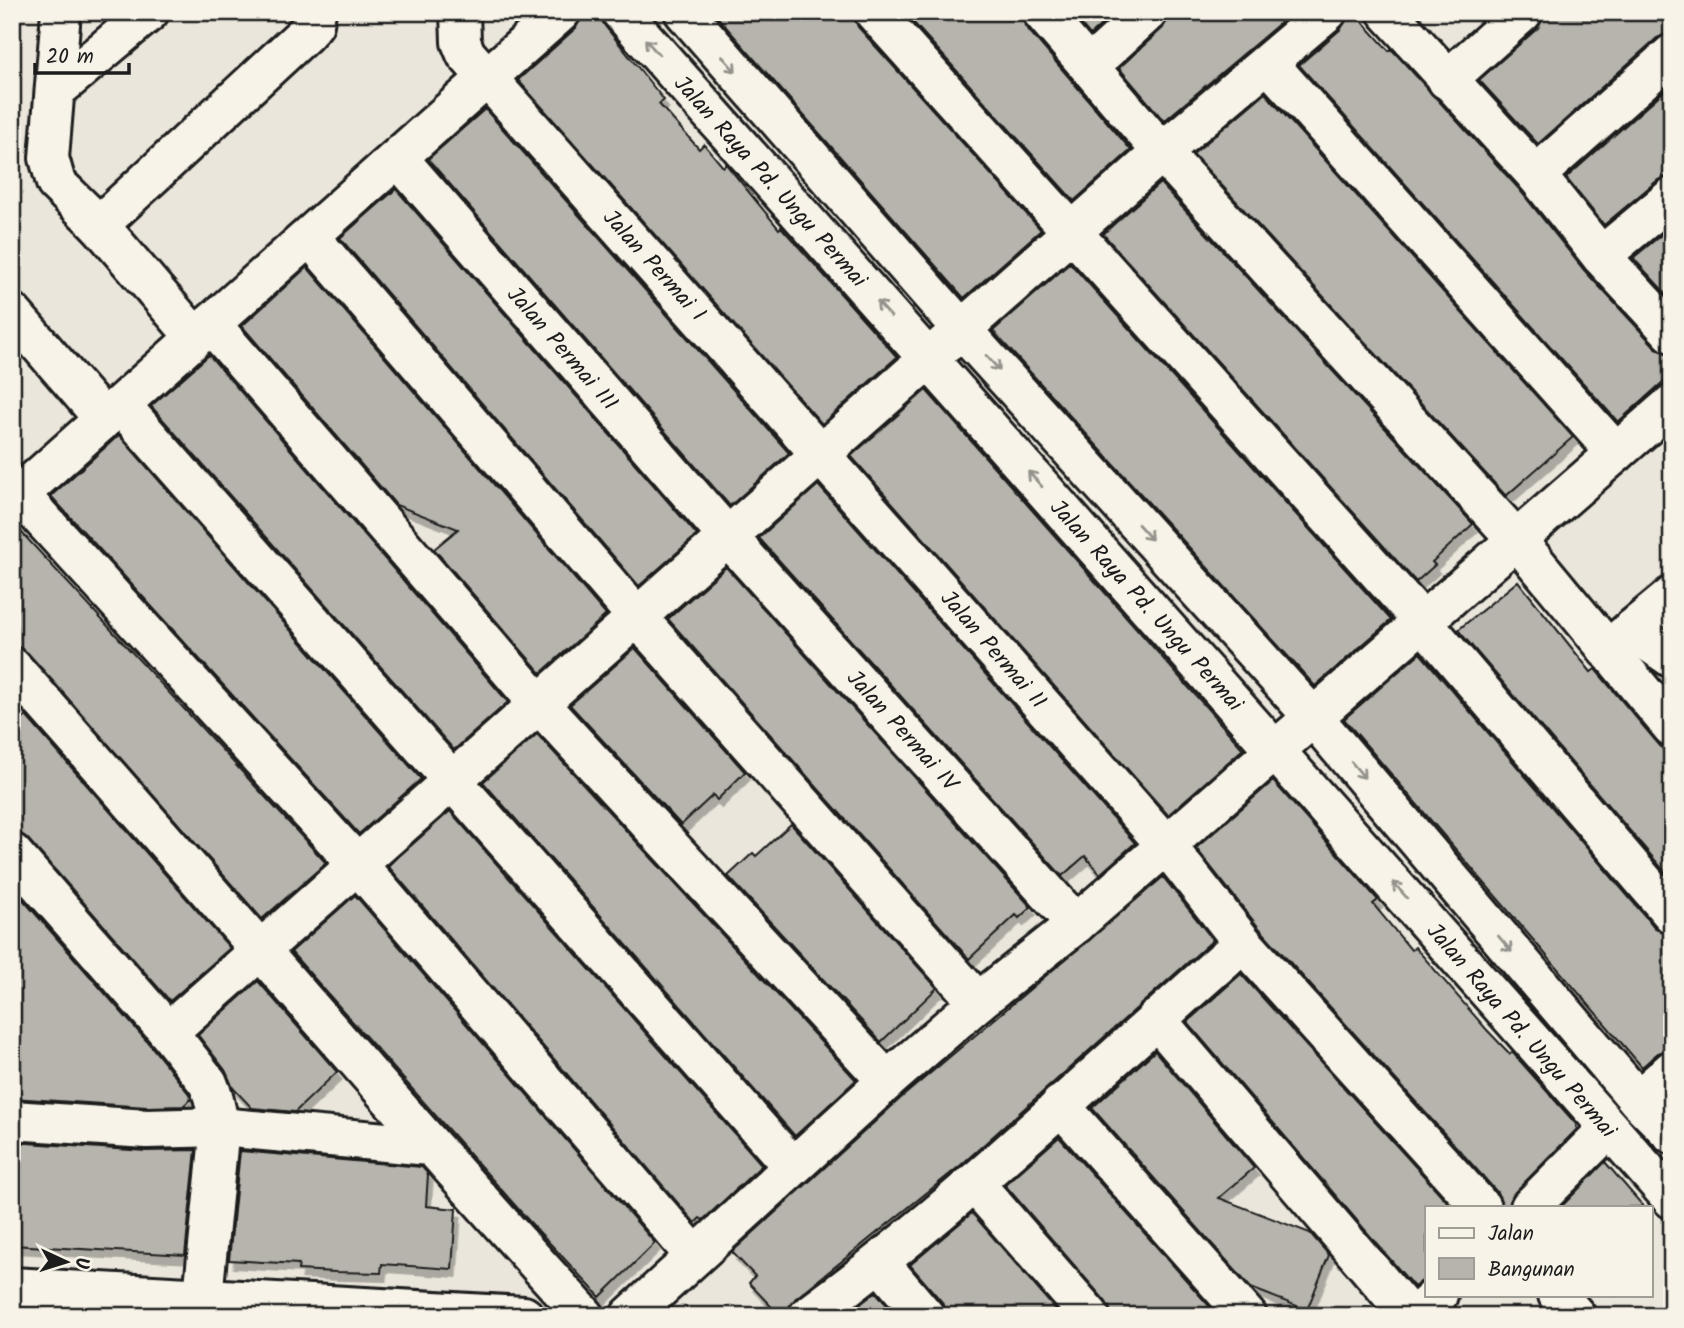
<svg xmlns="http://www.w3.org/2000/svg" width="1684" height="1328" font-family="Kalam,sans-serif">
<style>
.building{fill:#b6b4ac;stroke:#1c1c1c;stroke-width:2;filter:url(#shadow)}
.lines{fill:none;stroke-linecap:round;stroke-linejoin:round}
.minor-casing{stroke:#1c1c1c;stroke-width:44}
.minor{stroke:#f7f3e8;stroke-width:38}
.oneway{stroke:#94928c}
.labels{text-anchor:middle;stroke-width:7;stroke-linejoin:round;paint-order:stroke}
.street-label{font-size:23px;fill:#1c1c1c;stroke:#f7f3e8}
</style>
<defs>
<filter id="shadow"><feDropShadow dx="4.5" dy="8" stdDeviation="0" flood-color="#0004"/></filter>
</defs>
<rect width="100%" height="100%" fill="#eae6dc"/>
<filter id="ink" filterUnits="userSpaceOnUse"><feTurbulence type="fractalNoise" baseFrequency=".0143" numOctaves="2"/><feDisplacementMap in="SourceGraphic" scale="14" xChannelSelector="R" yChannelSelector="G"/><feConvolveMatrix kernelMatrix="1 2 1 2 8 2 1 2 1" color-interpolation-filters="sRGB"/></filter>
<g filter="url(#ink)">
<g class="building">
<path d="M582,12H599L605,26L664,100L659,104L699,149L704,144L723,167L726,164L779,229L781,227L897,357L822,424L518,80L576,28Z"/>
<path d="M713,12H853L858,27L1041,230L964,298Z"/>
<path d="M904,12H1021L1025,26L1131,150L1074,201Z"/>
<path d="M1071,12H1115L1090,35Z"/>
<path d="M1169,12H1293L1164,121L1119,68L1163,28Z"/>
<path d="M1348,12H1354L1389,51L1391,49L1396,54L1519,189L1584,270L1656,348L1672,354V374L1618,422L1299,65L1341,29Z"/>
<path d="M1545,12H1672V33L1657,38L1538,144L1479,80L1538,28Z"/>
<path d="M1672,84V176L1658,180L1604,225L1566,178Z"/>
<path d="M1265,93L1573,437L1506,496L1193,154Z"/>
<path d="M485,109L789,453L730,506L428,159Z"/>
<path d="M1160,183L1473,524L1432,562L1435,565L1416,582L1103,234Z"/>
<path d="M396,189L697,535L639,586L340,238Z"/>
<path d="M1672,226V300L1633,258Z"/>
<path d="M1070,263L1391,620L1315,686L993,331Z"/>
<path d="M307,267L606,615L541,673L434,549L458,529L396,505L242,326Z"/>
<path d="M209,355L508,702L454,750L151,406Z"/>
<path d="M926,390L1243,749L1168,815L851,456Z"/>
<path d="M119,435L421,779L359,834L51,496Z"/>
<path d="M818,485L1135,843L1100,874L1085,856L1062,876L759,538Z"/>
<path d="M12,522L326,863L262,919L28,653L12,646Z"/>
<path d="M726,567L1031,907L1019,918L1016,915L969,959L668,619Z"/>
<path d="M1518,581L1591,672L1595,669L1672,760V880L1458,630Z"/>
<path d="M635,648L745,772L717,800L713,795L681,825L570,705Z"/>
<path d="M1420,653L1655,928L1672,935V1049L1658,1053L1642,1067L1344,719Z"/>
<path d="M26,716L230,948L170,1001L28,839L12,832V730Z"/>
<path d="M537,734L856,1080L795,1136L483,782Z"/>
<path d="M1273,781L1378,900L1373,904L1411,950L1415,947L1487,1030L1510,1054L1512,1052L1576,1124L1577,1129L1515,1192L1509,1207H1502L1497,1192L1260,929L1196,848Z"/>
<path d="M450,811L762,1165L703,1220L700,1218L695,1223L388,866Z"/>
<path d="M791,824L937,988L881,1042L728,876L753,853L756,856Z"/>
<path d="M1163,877L1213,940L961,1165L795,1299L787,1316H780L749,1283L755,1276L732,1252L902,1097Z"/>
<path d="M12,887L151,1046L189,1094L191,1099L183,1106L147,1107L12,1098Z"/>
<path d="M355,895L655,1243L600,1297L529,1221L291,952Z"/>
<path d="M1241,974L1452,1207H1427V1277L1414,1287L1187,1022Z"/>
<path d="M258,981L337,1072L295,1112L252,1108L233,1088L225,1070L198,1035Z"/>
<path d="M1155,1051L1254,1168L1219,1198L1310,1233L1329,1255L1307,1310L1251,1288L1092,1108Z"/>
<path d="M1059,1137L1218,1316H1111L1106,1302L1005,1185Z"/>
<path d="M12,1142L146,1151L196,1150L185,1255L12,1245Z"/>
<path d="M240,1151L422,1167L428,1174L426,1206L456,1209L452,1269L382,1264L381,1273L335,1272L298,1270L299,1264L229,1260Z"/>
<path d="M1605,1162L1644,1207H1561Z"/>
<path d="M972,1213L1061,1316H946L942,1302L910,1265Z"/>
<path d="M876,1292L896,1316H845Z"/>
</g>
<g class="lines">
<g class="minor-casing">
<g id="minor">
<path d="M61,12L49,158L56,183L99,225L195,337"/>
<path d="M460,12L461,42L466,54L1166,845L1243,943L1481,1207"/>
<path d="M621,12L1672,1199"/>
<path d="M684,12L963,331L1314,718L1638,1100L1672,1134"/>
<path d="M874,12L1423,622L1672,914"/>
<path d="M1042,12L1162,152L1517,540L1672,727"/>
<path d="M1387,12L1536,175L1601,256L1672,333"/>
<path d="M1268,63L1616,453"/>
<path d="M1089,66L1148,12"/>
<path d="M1447,80L1523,12"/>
<path d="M55,91L149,12"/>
<path d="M398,158L728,537L1076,924"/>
<path d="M1536,175L1672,54"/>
<path d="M99,225L306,33L314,24L316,12"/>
<path d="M310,237L637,617L978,1002"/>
<path d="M1601,256L1672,197"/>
<path d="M12,313L103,418"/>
<path d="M211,324L539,704L887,1081"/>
<path d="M121,405L792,1166"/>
<path d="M20,495L357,864L695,1256"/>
<path d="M12,501L561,12"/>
<path d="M1631,630L1672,658"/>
<path d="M1607,650L1672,596"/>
<path d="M12,667C204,883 390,1103 585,1316"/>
<path d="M12,853L168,1032L208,1083L213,1096L220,1127L201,1316"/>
<path d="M1156,1019L1410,1316"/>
<path d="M168,1032L1162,152L1327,12"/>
<path d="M1638,1100L1672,1070"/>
<path d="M1060,1105L1247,1316"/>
<path d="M12,1120L147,1129L220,1127L430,1146"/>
<path d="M975,1184L1090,1316"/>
<path d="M1530,1207L1608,1129"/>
<path d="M880,1263L925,1316"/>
<path d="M12,1287L524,1316"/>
<path d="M1558,1295L1576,1316"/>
<path d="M630,1316L887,1081L978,1002L1076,924L1672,404"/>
<path d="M808,1316C963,1203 1099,1068 1243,943"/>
<path d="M1415,1316L1438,1295"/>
</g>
</g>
<use href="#minor" class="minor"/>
</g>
<defs><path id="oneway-shaft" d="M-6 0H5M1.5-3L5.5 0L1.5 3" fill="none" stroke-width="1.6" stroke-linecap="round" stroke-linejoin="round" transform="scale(1.75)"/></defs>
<g class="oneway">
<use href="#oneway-shaft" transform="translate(652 47) rotate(-132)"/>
<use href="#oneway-shaft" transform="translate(729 64) rotate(49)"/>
<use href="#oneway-shaft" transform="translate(884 309) rotate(-132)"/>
<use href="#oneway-shaft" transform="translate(993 363) rotate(48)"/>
<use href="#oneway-shaft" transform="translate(1035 479) rotate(-132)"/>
<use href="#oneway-shaft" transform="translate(1145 532) rotate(48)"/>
<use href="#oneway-shaft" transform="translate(1358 770) rotate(50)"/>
<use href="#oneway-shaft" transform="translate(1400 890) rotate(-131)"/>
<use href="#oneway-shaft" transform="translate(1505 944) rotate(50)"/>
</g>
</g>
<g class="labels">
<g class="street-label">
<text transform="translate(771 181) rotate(48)" y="8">Jalan Raya Pd. Ungu Permai</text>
<text transform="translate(655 265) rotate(48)" y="8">Jalan Permai I</text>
<text transform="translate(563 348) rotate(49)" y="8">Jalan Permai III</text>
<text transform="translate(1147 605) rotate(48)" y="8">Jalan Raya Pd. Ungu Permai</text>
<text transform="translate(994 649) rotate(49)" y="8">Jalan Permai II</text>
<text transform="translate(903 730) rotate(48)" y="8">Jalan Permai IV</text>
<text transform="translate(1522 1030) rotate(49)" y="8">Jalan Raya Pd. Ungu Permai</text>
</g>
</g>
<rect width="1684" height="1328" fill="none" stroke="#f7f3e8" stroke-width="42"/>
<rect x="21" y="21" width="1642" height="1286" fill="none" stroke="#1c1c1c" stroke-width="2.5" filter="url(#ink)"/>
<rect x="1425" y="1206" width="228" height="91" fill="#f7f3e8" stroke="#9f9d96" stroke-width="2"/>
<rect x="1439" y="1228" width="35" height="10" fill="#f7f3e8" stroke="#9f9d96" stroke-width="2"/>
<text x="1488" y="1240" font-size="21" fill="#1c1c1c">Jalan</text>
<rect x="1439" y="1258" width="35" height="21" fill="#b6b4ac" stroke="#9f9d96" stroke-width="2"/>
<text x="1488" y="1276" font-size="21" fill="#1c1c1c">Bangunan</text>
<g transform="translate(66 1262) rotate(94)" stroke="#f7f3e8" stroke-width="5" paint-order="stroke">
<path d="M0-5L12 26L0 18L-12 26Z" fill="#1c1c1c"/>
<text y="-10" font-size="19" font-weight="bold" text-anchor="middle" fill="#1c1c1c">U</text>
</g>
<path d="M35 63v10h94v-10" fill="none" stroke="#1c1c1c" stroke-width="3.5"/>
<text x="46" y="63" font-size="21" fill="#1c1c1c" stroke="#f7f3e8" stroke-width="5" paint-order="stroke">20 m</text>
</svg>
